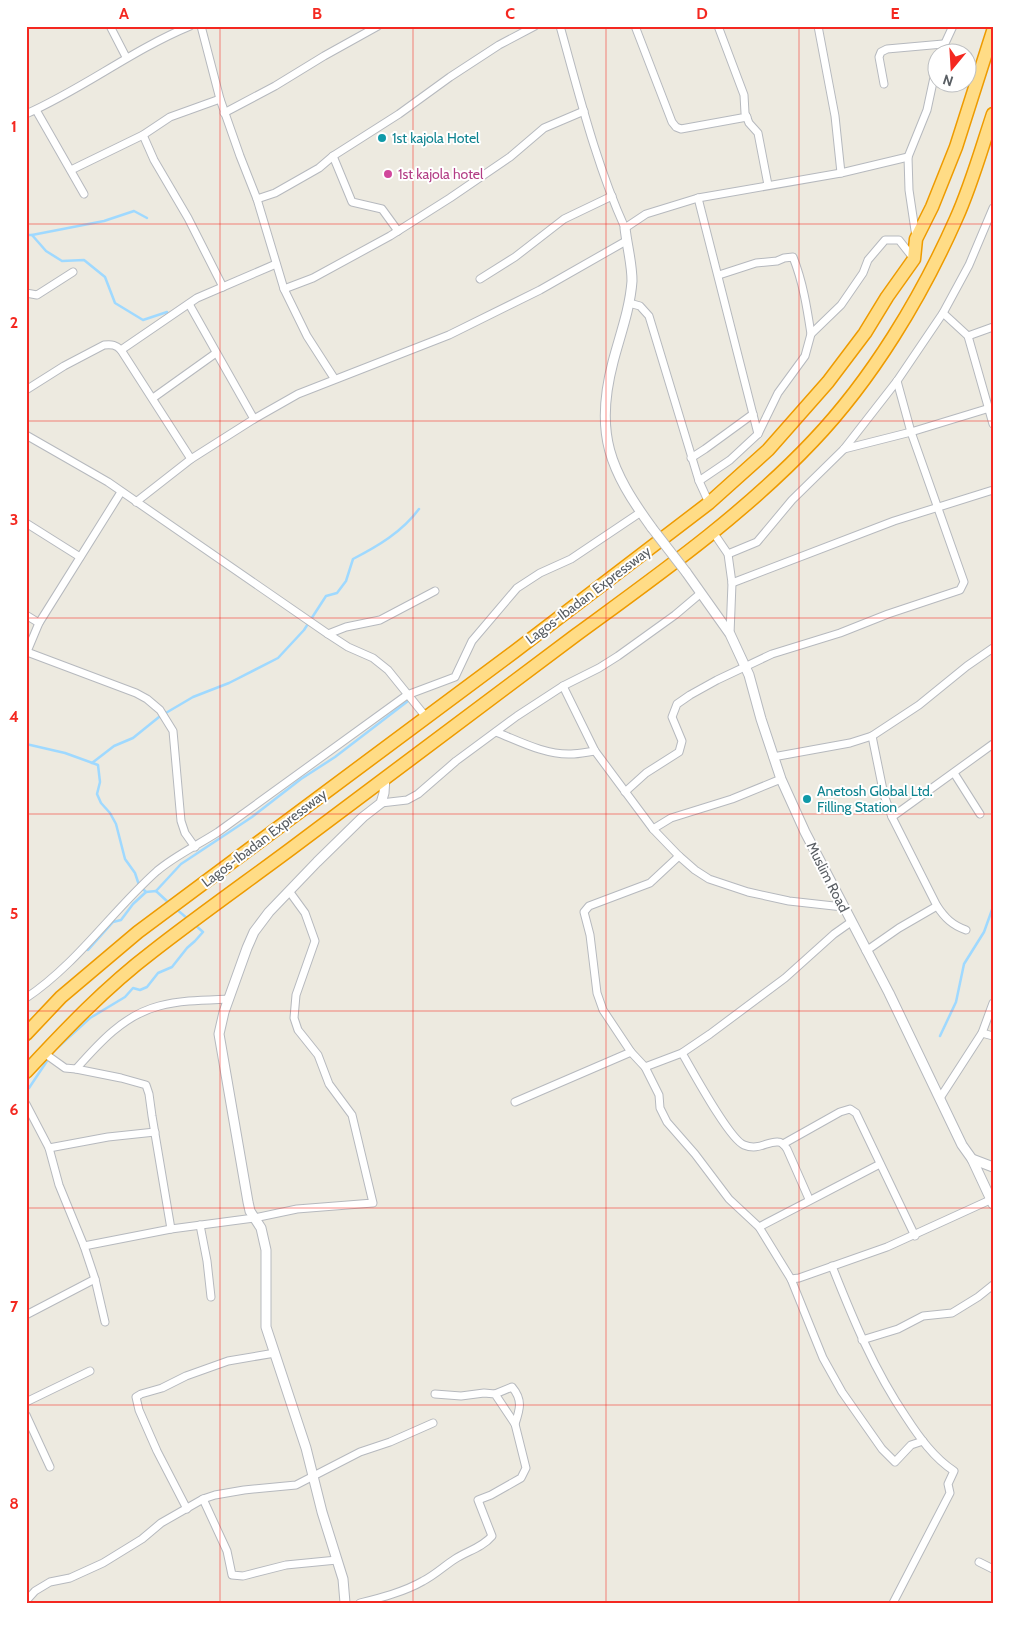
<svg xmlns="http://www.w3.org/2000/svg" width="1019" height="1629" font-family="Cabin,sans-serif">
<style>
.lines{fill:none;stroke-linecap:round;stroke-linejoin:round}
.stream{stroke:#9fd9ff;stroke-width:2.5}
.minor-casing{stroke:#b6b9be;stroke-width:9}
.tertiary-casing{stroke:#b6b9be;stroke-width:11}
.motorway-casing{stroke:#ee9b00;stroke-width:15}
.minor{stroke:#fff;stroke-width:7}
.tertiary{stroke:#fff;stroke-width:9}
.motorway{stroke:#ffdc86;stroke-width:12}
.tertiary-bridge-casing{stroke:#b6b9be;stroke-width:11;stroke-linecap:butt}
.tertiary-bridge{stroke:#fff;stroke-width:9}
.grid{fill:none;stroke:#f42820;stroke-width:1;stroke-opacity:0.55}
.culture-dot{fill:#0f9aa8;stroke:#fff;stroke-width:2}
.hotel-dot{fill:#d1479c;stroke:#fff;stroke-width:2}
.labels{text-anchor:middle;stroke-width:4;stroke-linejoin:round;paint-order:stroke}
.culture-label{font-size:14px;fill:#0d838f;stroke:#fff;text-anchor:start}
.hotel-label{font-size:14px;fill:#b23c85;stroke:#fff;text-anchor:start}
.street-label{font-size:14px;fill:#595e63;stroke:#fff}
.neatline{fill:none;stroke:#f42820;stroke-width:2}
.grid-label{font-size:16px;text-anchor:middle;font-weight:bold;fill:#f42820}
</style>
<rect width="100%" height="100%" fill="#edeae0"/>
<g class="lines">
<g class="stream">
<path d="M26,235H32L104,221L134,211L147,218"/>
<path d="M32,235L46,251L62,261L84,260L105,277L115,303L143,320L167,312"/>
<path d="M26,744L65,753L98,765L100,782L97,794L101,803L110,813L116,824L125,859L135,873L139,885L146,892L156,891L169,903"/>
<path d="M92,763L114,746L133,738L159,717L193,697L229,683L278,658L304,630L326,596L337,593L346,581L353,559C378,546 402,532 419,509"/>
<path d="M156,891L181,864L252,817L301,779L335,757L408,701"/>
<path d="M175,908L188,919"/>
<path d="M88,950L113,922L121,920L133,904L146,892"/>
<path d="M940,1036L956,1002L964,964L984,932L993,907"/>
<path d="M57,1048L90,1018L125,997L133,988L140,990L147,987L158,973L172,967L187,948L195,941L203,932L194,924"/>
<path d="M29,1088L49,1058"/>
</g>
<g class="minor-casing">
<g id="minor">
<path d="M110,26L126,57"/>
<path d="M201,26L220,99L240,156L257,199L284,289L307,336L334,378"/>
<path d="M560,26C579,94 596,164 625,228L646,214L698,198L841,173L908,157"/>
<path d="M635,26L672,122L676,127L681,129L747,117"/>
<path d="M718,26L744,95L745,113L749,123L758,133L768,185"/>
<path d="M818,26L835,116L841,173"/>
<path d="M941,52L953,26"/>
<path d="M884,84L879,57L881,52L887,49L943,44"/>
<path d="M36,110L84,194"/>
<path d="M224,113L275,86L324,56L378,26"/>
<path d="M26,114C83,89 132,50 190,26"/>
<path d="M143,135L154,160L188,218L223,287"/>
<path d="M333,156L352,202L382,209L398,231"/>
<path d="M71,170L143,135L170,117L220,99"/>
<path d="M698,198L758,434"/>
<path d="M257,199L275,193L319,168L333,156L399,114L450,77L499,45L535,26"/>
<path d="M916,237L909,190L908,157L927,110L936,68"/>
<path d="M719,275L756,263L777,261L784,258L793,257C803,282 807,308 811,334"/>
<path d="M480,279L515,257L564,219L612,196"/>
<path d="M284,289L313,278L390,236L450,198L510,157L544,128L584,111"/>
<path d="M26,293L37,295L73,272"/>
<path d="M629,303L640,306L649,316L699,481L709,503"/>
<path d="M189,304L254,419"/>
<path d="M943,313L968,336L993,424"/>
<path d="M968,336L993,327"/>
<path d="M121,350L191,459"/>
<path d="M26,390L64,366L104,345C112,344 116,345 121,350L197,298L276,264"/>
<path d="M153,398L216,353"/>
<path d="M26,435L108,482L328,634L348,647L373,658L388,670L426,717"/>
<path d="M844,449L911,432L993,407"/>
<path d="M691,458L705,449L753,414"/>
<path d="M699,481L730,460L758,434L778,393L805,356L811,334L841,305L863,273L868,260L885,240H899L914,259"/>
<path d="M136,502L191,459L254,419L298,394L449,335L540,290L626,241"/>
<path d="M26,523L80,557"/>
<path d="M713,532L728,554L732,583L730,634"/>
<path d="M728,554L757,542L792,500L844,449L897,381L943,313L969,265L993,208"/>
<path d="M732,583L894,521L993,490"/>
<path d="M26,615L39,623"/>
<path d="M328,634L346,627L380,620L435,591"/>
<path d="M27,652L136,693L147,699L160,710L173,731L181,821L185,833L195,847"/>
<path d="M26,654L39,623L121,492"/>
<path d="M563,686L595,751L653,829L679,856L695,870L709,879L748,892L789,901L843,907"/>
<path d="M496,732C519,741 545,755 571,754C579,754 587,752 595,751"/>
<path d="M872,736L884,795L892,817L937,906C945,918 952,925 966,930"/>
<path d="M773,757L850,743L872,736L919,705L967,666L993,648"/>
<path d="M954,773L980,814"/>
<path d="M625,792L646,773L679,752L682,741L672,717L677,704L690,695L717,680L772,654L840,633L888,614L960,590L964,582L911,432L897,381"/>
<path d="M381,803L407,800L418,794L456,761L517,716L563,686L599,668L618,656L675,615L701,593"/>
<path d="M892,817L993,744"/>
<path d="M653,829L671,818L732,799L781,779"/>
<path d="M679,856L650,883L589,906L584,912L590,935L597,993L603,1010L631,1052L645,1067L659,1095L660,1108L667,1122L695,1154L729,1199L759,1227L791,1279L823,1358L842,1392L882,1449L895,1462L911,1445L923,1441"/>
<path d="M866,951L899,928L937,906"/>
<path d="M26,998C77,964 112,911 157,871C176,855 198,845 218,832L407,695L455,677L472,641L517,588L540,573L571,559L641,512"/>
<path d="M982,1033L993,1036"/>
<path d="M44,1053L65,1068L76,1069C99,1043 124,1015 159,1006C182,1000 206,1000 229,999"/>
<path d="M682,1053C692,1070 729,1139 744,1145C759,1151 767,1141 778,1142C782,1142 785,1146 787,1149L809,1199"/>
<path d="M645,1067L682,1053L710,1034L785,978L834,934L851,922"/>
<path d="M76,1069L121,1078L146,1085L149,1094L152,1116L171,1229"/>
<path d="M940,1098L982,1033L993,1003"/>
<path d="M515,1102L631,1052"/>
<path d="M26,1104L49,1148L59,1185L84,1246L95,1279L105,1322"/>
<path d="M783,1144L840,1112L850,1109L856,1113L915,1236"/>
<path d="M49,1148L108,1137L155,1132"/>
<path d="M200,1225L207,1261L211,1297"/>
<path d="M759,1227L880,1164"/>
<path d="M84,1246L171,1229L254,1218L297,1209L373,1203L352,1115L329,1084L318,1055L298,1030L294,1018L296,995L315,941L305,913L289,891"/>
<path d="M832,1266C853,1319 874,1370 906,1417C919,1437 934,1458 954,1471L948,1484L950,1493L893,1603"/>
<path d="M791,1279L799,1278L887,1247L990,1200"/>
<path d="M26,1315L95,1279"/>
<path d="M862,1340L898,1329L923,1316L952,1313L978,1297L993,1285"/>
<path d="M495,1394L512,1387C523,1400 520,1409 515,1424"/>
<path d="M26,1402L90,1371"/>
<path d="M26,1415L50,1467"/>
<path d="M203,1499L227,1551L232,1575L243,1576L286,1565L337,1560"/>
<path d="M187,1509L157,1451L139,1410L136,1397L141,1394L162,1388L186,1376L228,1361L275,1353"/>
<path d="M979,1562L993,1569"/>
<path d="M26,1601L35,1591L50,1582L70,1578L103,1563L142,1539L161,1523L203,1499L215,1495L244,1490L296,1485L360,1452L390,1442L433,1423"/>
<path d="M360,1603C380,1598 404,1592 423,1581C435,1575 444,1566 455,1559C467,1551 482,1548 492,1536L478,1500L491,1495L521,1478L526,1468L515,1424L495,1394L484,1393L461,1396L435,1394"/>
</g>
</g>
<g class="tertiary-casing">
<g id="tertiary">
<path d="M625,228C627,246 632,263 632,281C630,309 620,335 613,362C594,434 610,470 652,528"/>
<path d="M686,572L730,634L749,675L761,719L781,779L805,832L889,993L962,1145L972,1159L993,1167"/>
<path d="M972,1159L993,1204"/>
<path d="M345,1603L343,1579L322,1512L306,1448L266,1327V1250L261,1228L250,1211L248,1202L219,1034L224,1012L247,948L254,932L269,912L317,862L363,817L381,803L384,793L385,777"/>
</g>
</g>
<g class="motorway-casing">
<g id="motorway">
<path d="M26,1034L61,997L138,932L514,652L709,503L768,450L828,382L865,333L887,297L914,259L916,239L932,207L956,147L993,31"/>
<path d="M26,1072C65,1030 106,987 152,952C198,916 245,883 292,848C386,777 481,706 576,635C658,575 743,515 813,441C872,379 921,298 956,219C971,186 981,150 993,114"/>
</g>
</g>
<use href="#minor" class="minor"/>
<use href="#tertiary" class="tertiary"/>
<use href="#motorway" class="motorway"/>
<g class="tertiary-bridge-casing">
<path id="tertiary-bridge" d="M652,528L686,572"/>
</g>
<use href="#tertiary-bridge" class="tertiary-bridge"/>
</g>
<path class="grid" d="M220,26V1603M413,26V1603M606,26V1603M799,26V1603M26,224H993M26,421H993M26,618H993M26,814H993M26,1011H993M26,1208H993M26,1405H993"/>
<g class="culture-dot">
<circle cx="382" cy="138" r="5"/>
<circle cx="807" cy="799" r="5"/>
</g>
<circle class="hotel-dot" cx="388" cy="174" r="5"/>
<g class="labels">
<g class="culture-label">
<text x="392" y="143">1st kajola Hotel</text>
<text x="817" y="796">Anetosh Global Ltd.<tspan x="817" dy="16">Filling Station</tspan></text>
</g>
<g class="hotel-label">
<text x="398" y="179">1st kajola hotel</text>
</g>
<g class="street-label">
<text transform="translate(588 595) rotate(-37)" y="5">Lagos-Ibadan Expressway</text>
<text transform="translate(264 838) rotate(-37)" y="5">Lagos-Ibadan Expressway</text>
<text transform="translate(828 877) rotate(63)" y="5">Muslim Road</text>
</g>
</g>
<rect width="1019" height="1629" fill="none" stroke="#ffffff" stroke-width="55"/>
<g transform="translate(952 68) rotate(198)"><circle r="24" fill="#ffffff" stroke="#bdbfc1"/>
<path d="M0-4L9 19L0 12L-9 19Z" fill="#f42820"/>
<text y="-8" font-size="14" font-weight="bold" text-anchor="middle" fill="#595e63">N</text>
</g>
<rect x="28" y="28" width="964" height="1574" class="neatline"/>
<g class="grid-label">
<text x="124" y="19">A</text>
<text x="317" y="19">B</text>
<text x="510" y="19">C</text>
<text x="702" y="19">D</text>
<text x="895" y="19">E</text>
<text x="14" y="132">1</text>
<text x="14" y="328">2</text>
<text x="14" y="525">3</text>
<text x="14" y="722">4</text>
<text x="14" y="919">5</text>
<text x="14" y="1115">6</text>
<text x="14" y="1312">7</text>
<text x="14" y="1509">8</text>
</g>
</svg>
